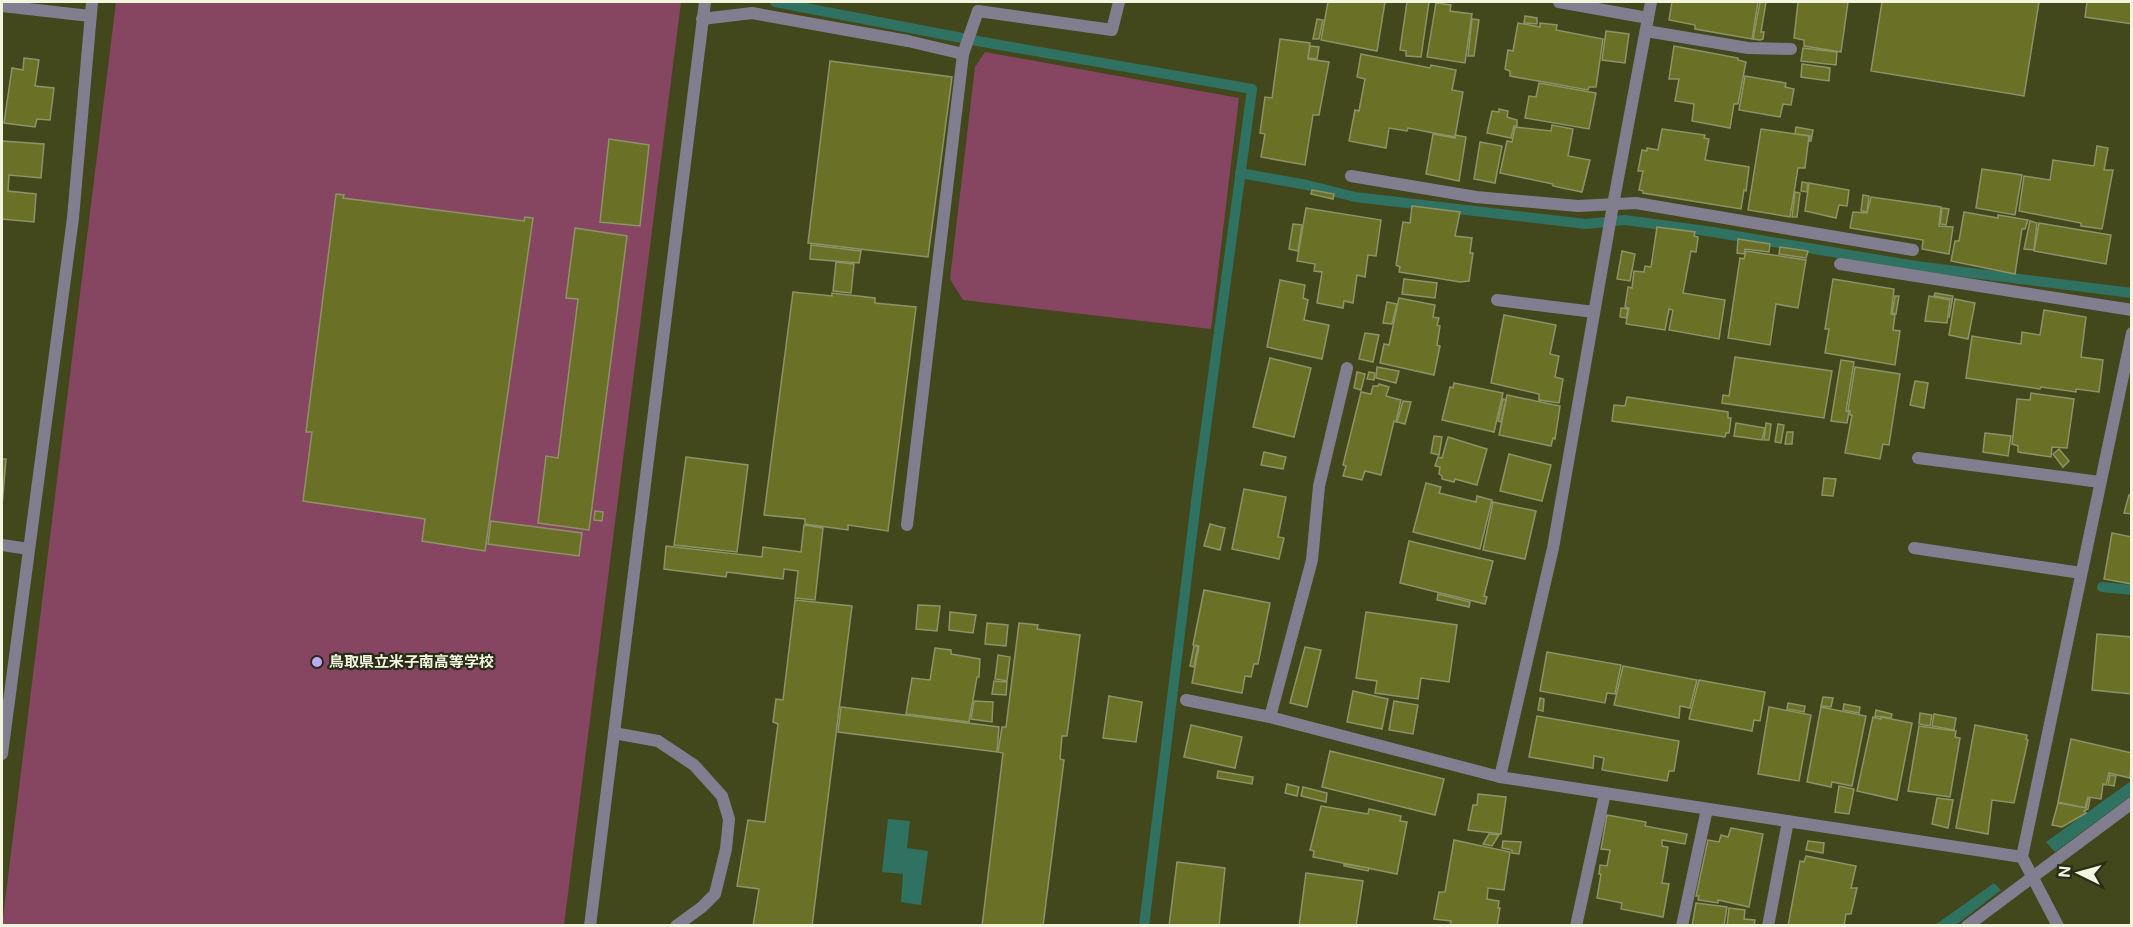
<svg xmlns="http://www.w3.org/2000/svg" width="2133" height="927" font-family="'DM Sans','Noto Sans JP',sans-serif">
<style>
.green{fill:#864561}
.water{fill:#307262}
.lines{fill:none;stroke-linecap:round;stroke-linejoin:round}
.stream{stroke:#307262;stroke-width:10}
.building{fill:#6a7126;stroke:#8d9367;stroke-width:1.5}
.lane{stroke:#817e90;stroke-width:12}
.street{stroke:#817e90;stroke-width:12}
.poi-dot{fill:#bbaaf6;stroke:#292c19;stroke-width:2}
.labels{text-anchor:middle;stroke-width:4.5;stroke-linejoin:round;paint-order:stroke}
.poi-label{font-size:15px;font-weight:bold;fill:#f2f6de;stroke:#292c19;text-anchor:start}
</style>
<rect width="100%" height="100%" fill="#43471c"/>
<g class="green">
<path d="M116,2H681L564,925L2,926Z"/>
<path d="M985,52L1239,98L1211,329L963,300L950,279L975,67Z"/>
</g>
<g class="water">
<path d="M2131,781V796L2055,852L2046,842Z"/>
<path d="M888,819L910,821L907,848L928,851L921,905L901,902L903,874L882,872Z"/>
<path d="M1994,883L2001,890L1956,925H1935Z"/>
</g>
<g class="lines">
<g class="stream">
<path d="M775,2L983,42L1252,89L1198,486L1144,926"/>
<path d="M1240,173L1307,185L1355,197L1586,224L1625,220L1713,232L1916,266L2132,293"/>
<path d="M2102,587L2132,590"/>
</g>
</g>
<g class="building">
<path d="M1328,2H1385L1377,51L1321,40Z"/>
<path d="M1407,2H1429L1421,57L1406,56V51L1400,50Z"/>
<path d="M1672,2H1758L1752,39L1695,29V25L1669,20Z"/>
<path d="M1760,2H1766L1761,32H1764L1763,39L1760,40L1753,39Z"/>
<path d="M1798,2H1848L1841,52L1804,46V40L1794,38Z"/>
<path d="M1882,2H2039L2024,96L1871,71Z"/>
<path d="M2087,2H2132V24L2085,17Z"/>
<path d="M1436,3L1451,5L1450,11L1472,14L1465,63L1427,57Z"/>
<path d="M1525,16L1537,18V24L1524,23Z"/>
<path d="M1317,19L1323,20L1319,39H1313Z"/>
<path d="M1472,19L1479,20L1474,56H1468Z"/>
<path d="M1518,23L1540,27V23L1557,25L1556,30L1603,39L1596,87H1589L1588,90L1510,76V71L1505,69L1508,50L1513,51Z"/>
<path d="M1606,31L1629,34L1625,63L1602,60Z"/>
<path d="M1280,39L1310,43L1308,59L1329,62L1319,115H1313L1305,165L1261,157L1265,134L1260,133L1265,97L1272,98Z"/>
<path d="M1310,46L1319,47L1317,59L1308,58Z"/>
<path d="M1674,46L1738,58V60L1746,62L1738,104H1734L1730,128L1692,121L1694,104L1675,101L1679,79H1669Z"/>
<path d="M1803,48L1837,52L1836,65L1801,61Z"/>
<path d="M1361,54L1430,68L1431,65L1456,70L1452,90L1463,92L1455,137L1408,128L1407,131L1389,128L1386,148L1349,141L1355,110L1359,111L1365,79L1357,77Z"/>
<path d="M24,58L39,60L35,86L54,88L50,120L37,119L35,127L4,123L12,68L23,70Z"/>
<path d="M830,61L952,77L928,257L808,243Z"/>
<path d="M1802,64L1830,68L1829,81L1801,77Z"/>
<path d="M1745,76L1786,83L1785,87L1794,89L1791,105L1783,104L1780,117L1739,110Z"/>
<path d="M1539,83L1596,93L1589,129L1525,118L1529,96L1536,97Z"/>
<path d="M1499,109L1508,111L1507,117L1517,120V126H1514L1511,138L1487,133L1492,111L1499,112Z"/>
<path d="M1552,125L1573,129L1568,156L1590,160L1582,192L1553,186V184L1500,173L1507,141L1512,142L1515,127L1551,131Z"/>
<path d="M1796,127L1813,130L1811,141H1809L1810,136L1795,134Z"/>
<path d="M1662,129L1705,135L1704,138L1709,139L1705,160L1749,167L1746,191L1744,190L1741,209L1643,193V191L1639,190L1643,171H1638L1642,150L1647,151V148L1658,150Z"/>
<path d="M1761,129L1809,136L1805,168H1798L1790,217L1748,210Z"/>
<path d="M1433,134L1455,138V135L1466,137L1459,181L1426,174Z"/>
<path d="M609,139L649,145L640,226L600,222Z"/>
<path d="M2,141L44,144L41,178L9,175L8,191L36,194L34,222L2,219Z"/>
<path d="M1480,142L1502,146L1495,183L1474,179Z"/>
<path d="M2097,146L2108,148L2104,170H2113L2102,229L2081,226V223L2019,211L2024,176L2050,180L2053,160L2094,166Z"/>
<path d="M1982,169L2022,175L2015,215L1976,208Z"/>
<path d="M1802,182L1808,183L1807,192L1801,191Z"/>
<path d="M1809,183L1849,190L1847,206L1839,205L1836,218L1805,211Z"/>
<path d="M1312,190L1334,194L1333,199L1311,194Z"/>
<path d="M1795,192L1800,193L1797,217H1792Z"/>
<path d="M336,194L344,195L343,198L524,221L525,217L533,218L485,551L422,541L425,519L303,501L312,432H306Z"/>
<path d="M1863,195L1869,196L1867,212L1861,211Z"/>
<path d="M1871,197L1941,207L1939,226L1953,227L1949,254L1922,249L1923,240L1850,228L1853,212L1867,213Z"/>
<path d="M1412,206L1460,212L1455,236L1472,238L1470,253H1473L1469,281L1460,282L1399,272L1400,267L1396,265L1403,222L1410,223Z"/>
<path d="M1306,208L1381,220L1376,256L1368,255L1365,277L1357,275L1353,303L1344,301L1343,308L1317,303L1322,272L1314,271L1315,264L1297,261Z"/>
<path d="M1942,208L1949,209L1946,225L1940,224Z"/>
<path d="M1964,212L1998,218V215L2028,220L2025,229H2022L2015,274L1951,261L1955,241H1959Z"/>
<path d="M2030,221L2037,223L2034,250L2024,249Z"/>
<path d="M2039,223L2111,235L2106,264L2034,251Z"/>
<path d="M1293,224L1302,225L1298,251L1289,249Z"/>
<path d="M1657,227L1695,232L1694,236L1698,237L1696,252L1691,251L1683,293L1725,300L1719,339L1669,330L1673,310L1669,309L1665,330L1626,324L1629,308L1625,307L1628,287L1632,288L1634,271L1644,272L1645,266L1651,267Z"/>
<path d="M575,228L627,236L589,530L538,523L546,456L558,458L578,299L566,298Z"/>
<path d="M1738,239L1770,244L1769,252L1745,249L1744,254L1737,253Z"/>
<path d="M811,245L861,251L859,263L810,259Z"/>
<path d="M1780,247L1808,251L1806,258L1779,254Z"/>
<path d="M1622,251L1635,254L1630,281L1617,279Z"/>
<path d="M1746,251L1806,260L1798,308L1776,304L1770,345L1728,338L1740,258L1744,259Z"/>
<path d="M836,262L854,264L851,293L833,291Z"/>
<path d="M1404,279L1437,283L1435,298L1402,294Z"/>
<path d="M1833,279L1894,289L1891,314L1895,315L1893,330L1900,331L1895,365L1825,353L1829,329H1825Z"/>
<path d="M1280,280L1305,285L1303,298L1308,300L1304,320L1329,325L1322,359L1267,347Z"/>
<path d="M793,292L832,296V293L875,298V303L916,307L888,531L848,525V530L805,524V519L764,515Z"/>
<path d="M1935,293L1953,296L1949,318L1952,299L1934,296Z"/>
<path d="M1895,296H1899L1896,314L1892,313Z"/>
<path d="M1929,296L1950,300L1947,323L1925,321Z"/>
<path d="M1399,298L1435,305L1433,317L1439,318L1437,325L1440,326L1437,345L1440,346L1434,375L1380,363L1384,344L1389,345Z"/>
<path d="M1955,299L1975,303L1968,339L1949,335Z"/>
<path d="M1387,302L1397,304L1392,324L1383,323Z"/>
<path d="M1621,308L1628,309L1626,318L1620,317Z"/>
<path d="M2044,310L2086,317L2081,357L2103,360L2099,392L2076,389V392L2041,387L2040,389L1966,378L1972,336L2021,344L2022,332L2040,335Z"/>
<path d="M1504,315L1556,325L1550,354L1559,356L1555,377L1563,379L1559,403L1539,400V394L1491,383Z"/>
<path d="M1365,333L1379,335L1373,362L1359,359Z"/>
<path d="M1735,357L1832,371L1824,418L1722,403L1723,395L1729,396Z"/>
<path d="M1270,358L1311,368L1294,437L1253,427Z"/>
<path d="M1841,360L1854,362L1846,411L1849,412L1847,423L1831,421Z"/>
<path d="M1377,367L1399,371L1396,383L1376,378Z"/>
<path d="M1855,367L1900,374L1889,445L1883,444L1880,459L1845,453L1852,415H1850V411L1848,410Z"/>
<path d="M1357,372L1365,374L1361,390L1354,388Z"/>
<path d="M1369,372L1375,373L1374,380L1367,379Z"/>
<path d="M1915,381L1928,383L1924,408L1910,405Z"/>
<path d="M1454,383L1503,393L1494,432L1442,420L1450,387L1453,388Z"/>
<path d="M1379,384L1389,387L1386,396L1401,400L1396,422L1394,421L1381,475L1365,471L1362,480L1343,476L1346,466L1343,465L1361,392L1371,394L1373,386H1378Z"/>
<path d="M2031,393L2074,399L2067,448L2052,447L2051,457L2018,452V446L2012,444L2017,399L2030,400Z"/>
<path d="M1507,395L1560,406L1555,439L1553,438L1551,446L1499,435Z"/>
<path d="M1627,397L1728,412V418H1731L1729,433H1726L1725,437L1612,421L1614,405L1625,406Z"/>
<path d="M1503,399L1506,400L1501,422L1498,421Z"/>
<path d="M1403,401L1411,402L1405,424L1397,422Z"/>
<path d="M1736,423L1765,428L1762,440L1734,436Z"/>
<path d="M1766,423L1771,424L1769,440H1764Z"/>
<path d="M1778,424L1784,425L1781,443L1775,442Z"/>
<path d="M1787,432H1793L1792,444H1785Z"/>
<path d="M1985,433L2011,436L2008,456L1983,452Z"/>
<path d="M1434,436L1442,437L1439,455L1431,453Z"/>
<path d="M1448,437L1487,449L1477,485L1455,479L1454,482L1442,479V476L1439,474L1440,467L1435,466L1438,457L1442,458Z"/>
<path d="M2059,449L2069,461L2063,467L2053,454Z"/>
<path d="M1264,452L1286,457L1283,469L1261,465Z"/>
<path d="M1509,454L1551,465L1542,501L1500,491Z"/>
<path d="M686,457L748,465L737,552L674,545Z"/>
<path d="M2,459H6L2,506Z"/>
<path d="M1824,478L1836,479L1833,496L1822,495Z"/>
<path d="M1426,483L1441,487L1439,493L1476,502L1477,496L1492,500L1480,549L1413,532Z"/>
<path d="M1244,489L1286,497L1278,537L1284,538L1279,559L1232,549Z"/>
<path d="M2129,495L2132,496V514L2124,513Z"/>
<path d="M1493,502L1536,511L1525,559L1483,550Z"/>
<path d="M595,511L603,512L602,521L594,520Z"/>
<path d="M491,521L582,533L579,556L488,544Z"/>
<path d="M1210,524L1225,528L1220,550L1204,546Z"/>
<path d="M804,525L823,528L815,600L795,598L798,571L784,569L783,579L727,572L726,577L664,569L666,546L762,557L763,547L801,552Z"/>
<path d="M2112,533L2132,537V584L2104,579Z"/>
<path d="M1409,541L1493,561L1484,596L1487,597L1485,604L1400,583Z"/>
<path d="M1204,590L1270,603L1258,664H1254L1251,677L1245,676L1242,693L1192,683L1199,646L1193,645Z"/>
<path d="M1438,594L1470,602L1469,607L1437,600Z"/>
<path d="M795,600L852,606L812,926H753L759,889L737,886L748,820L765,822L778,724L773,722L776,699L783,700Z"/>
<path d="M918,605L940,606L937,631L916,629Z"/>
<path d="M950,612L976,615L973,633L949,630Z"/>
<path d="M1366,612L1457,625L1449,682L1421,678L1418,699L1375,693L1377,681L1356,678Z"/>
<path d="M987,623L1008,625L1006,646L985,644Z"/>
<path d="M1019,623L1038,625L1037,629L1080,635L1067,736H1062L1060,759L1064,760L1043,926H982L1003,753L998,752L1002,727H1006Z"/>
<path d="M2097,634L2132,637V694L2092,690Z"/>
<path d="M1194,646H1198L1194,667L1190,666Z"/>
<path d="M1305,647L1321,650L1307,707L1290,703Z"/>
<path d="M935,648L951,650V654L980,659L979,677H977L969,722L906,714L912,678L930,680Z"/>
<path d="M1547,652L1621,665L1615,694L1607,693L1605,703L1540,691Z"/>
<path d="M998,655L1010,657L1007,681L995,679Z"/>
<path d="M1623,666L1697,680L1690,708L1680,706L1679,718L1614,705Z"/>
<path d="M1699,680L1765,692L1760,721L1754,720L1752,731L1689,719Z"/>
<path d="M994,681L1007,682L1006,695L992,694Z"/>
<path d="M1353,691L1388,699L1382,729L1347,722Z"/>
<path d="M1109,696L1142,702L1136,742L1103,738Z"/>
<path d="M1823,697L1833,698L1831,707L1821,706Z"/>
<path d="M1540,698L1544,699L1543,711L1538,710Z"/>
<path d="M974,701L993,702L992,722L971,719Z"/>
<path d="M1394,701L1418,705L1413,734L1389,730Z"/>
<path d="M1788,703L1805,706L1804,712L1787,709Z"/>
<path d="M1844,704L1860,707L1859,713L1843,710Z"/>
<path d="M841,707L999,727L997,752L838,732Z"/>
<path d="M1769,707L1811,715L1799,781L1758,774Z"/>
<path d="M1821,707L1866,716L1852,786L1832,782L1831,787L1807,782Z"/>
<path d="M1876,710L1892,714L1891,718L1875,716Z"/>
<path d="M1920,713L1932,715L1930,726L1919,724Z"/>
<path d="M1934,714L1956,718L1954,730L1932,726Z"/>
<path d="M1537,716L1679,741L1674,771H1669L1667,781L1602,770L1604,758L1594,756L1593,768L1529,757Z"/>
<path d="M1873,717L1881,719V717L1912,723L1897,800L1857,791Z"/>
<path d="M1191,725L1242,737L1235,768L1184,757Z"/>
<path d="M1975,725L2027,735L2026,739L2028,740L2014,803L1992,800L1988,834L1956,828Z"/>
<path d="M1919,726L1956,731L1955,737L1960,738L1950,797L1908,791Z"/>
<path d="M2071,739L2132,753L2130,778L2109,773L2106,785L2103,784L2101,799L2088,797L2085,808L2058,802Z"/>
<path d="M1330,751L1444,779L1435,815L1322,787Z"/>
<path d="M1218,771L1253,777L1252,784L1217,778Z"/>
<path d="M2110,775L2116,776L2114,786L2108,785Z"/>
<path d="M1287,784L1299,787L1297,796L1285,793Z"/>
<path d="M1839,786L1854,789L1849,814L1835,812Z"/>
<path d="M1303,787L1327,793L1326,802L1301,796Z"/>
<path d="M1478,794L1506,797L1501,834L1468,830L1473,805H1477Z"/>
<path d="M1937,798L1953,800L1948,828L1932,824Z"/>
<path d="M2088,798L2090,799L2088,809L2084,811L2086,813L2062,827L2052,825L2058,803L2086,808Z"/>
<path d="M1321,806L1368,814L1369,809L1401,816L1400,821L1407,822L1397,874L1313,857L1314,851L1310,850Z"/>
<path d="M1607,815L1646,822L1645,826L1687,834L1685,844L1662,840V846L1668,847L1662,883L1669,884L1663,917L1621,909L1622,903L1597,898L1601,874H1599L1600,865L1607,866L1610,850L1601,849Z"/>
<path d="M1731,828L1763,834L1749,907L1718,900V903L1698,900L1699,896H1696L1708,840L1719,842L1721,835L1728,837Z"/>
<path d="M1489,834L1499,835L1492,846L1483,844Z"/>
<path d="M1454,840L1510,852L1504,890L1488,888L1487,899L1499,901L1498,908H1500L1497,926H1450L1451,921L1434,919L1439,892H1445Z"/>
<path d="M1503,841L1521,842L1519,854L1512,853V850L1502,848Z"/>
<path d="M1808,841L1824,843L1823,853L1806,850Z"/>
<path d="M1806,856L1856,866L1851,888H1857L1851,914H1846L1844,926H1788L1800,861L1804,862Z"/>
<path d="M1177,862L1225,868L1219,926H1169Z"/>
<path d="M1344,864L1369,868L1368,871L1344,866Z"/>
<path d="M1306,873L1363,881L1356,926H1299Z"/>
<path d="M1696,903L1727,907L1724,926H1692Z"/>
<path d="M1729,908L1745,910L1744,919L1755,920L1754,926H1727Z"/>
</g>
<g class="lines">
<g class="lane">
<path d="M1559,2L1648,18"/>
<path d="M702,19L752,13L908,41L963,54"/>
<path d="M1646,31L1748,48L1791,49"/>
<path d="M1351,176L1476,197L1578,206L1636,203L1913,250"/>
<path d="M1840,264L2132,310"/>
<path d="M1497,300L1594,312"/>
<path d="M1918,458L2100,482"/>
<path d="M907,525L963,54L978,11L1112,30L1119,2"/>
<path d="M1914,548L2081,573"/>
<path d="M1186,700L1270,717L1500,777"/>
<path d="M1270,717L1312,560L1319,486L1347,368"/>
<path d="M614,733L658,741L694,765L722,796L729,819L726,849L715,894L702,907L676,926"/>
<path d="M1768,926L1788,821"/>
</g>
<g class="street">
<path d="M1651,2L1613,205L1553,548L1500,777L2022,857"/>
<path d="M2,6L90,16"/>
<path d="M2,545L29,549"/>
<path d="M2,754L73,218L92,2"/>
<path d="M590,926L705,2"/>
<path d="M1576,926L1605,793"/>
<path d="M1682,926L1707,809"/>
<path d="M1967,926L2132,803"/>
<path d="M2058,926L2022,857L2132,333"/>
</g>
</g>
<circle class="poi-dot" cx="317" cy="662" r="6"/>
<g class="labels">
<g class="poi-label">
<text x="329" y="667">鳥取県立米子南高等学校</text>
</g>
</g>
<rect width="2133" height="927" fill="none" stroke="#f2f6de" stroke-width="6"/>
<g transform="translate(2079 873) rotate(275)" stroke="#292c19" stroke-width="4.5" paint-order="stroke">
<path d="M0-4.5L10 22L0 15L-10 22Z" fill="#f2f6de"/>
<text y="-9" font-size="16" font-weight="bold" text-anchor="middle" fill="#f2f6de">N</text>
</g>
</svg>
